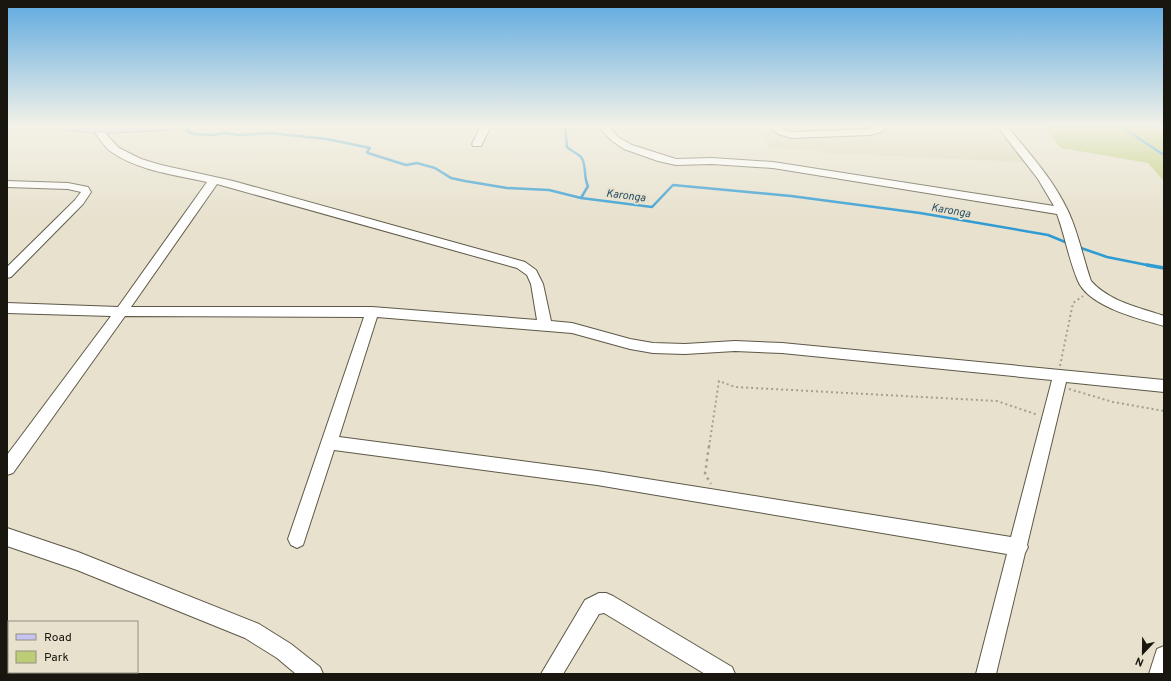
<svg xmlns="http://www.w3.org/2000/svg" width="1171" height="681" font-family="Overpass,sans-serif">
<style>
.built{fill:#dfd7bc}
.green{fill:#bdcd76}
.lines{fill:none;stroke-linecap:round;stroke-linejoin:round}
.stream-far1{stroke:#2f9bd3;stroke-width:2.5}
.stream{stroke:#2f9bd3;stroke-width:3.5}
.minor-casing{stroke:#5d5847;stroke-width:2}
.major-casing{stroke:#706b9c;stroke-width:2}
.path-far1{stroke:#a4a090;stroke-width:2;stroke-dasharray:2 3;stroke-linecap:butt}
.path{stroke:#a4a090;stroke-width:2.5;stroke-dasharray:2.5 4;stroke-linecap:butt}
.minor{fill:#fff;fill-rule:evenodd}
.major{fill:#c6c2f1;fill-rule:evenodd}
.labels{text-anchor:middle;stroke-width:4;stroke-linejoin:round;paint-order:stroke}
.far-water-label{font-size:11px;font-style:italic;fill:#265069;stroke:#e7e1cd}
</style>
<rect width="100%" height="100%" fill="#e7e1cd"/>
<path class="built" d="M757,126H994L1026,162L820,153L819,151L769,148Z"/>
<path class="green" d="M1043,126H1163L1164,181L1148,163L1061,148Z"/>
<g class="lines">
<g class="stream-far1">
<path d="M186,126L187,131L194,134L213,135L224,133L239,135L270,133L327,139L370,148L367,152L368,153L406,165L417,163L435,168L451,178L465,181L507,188L549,190L581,198L652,207L673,185L791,196L920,213L1048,235L1070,244"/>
<path d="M565,126L567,147C571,151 577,153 581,157C587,164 583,177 588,186L581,198"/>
<path d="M1120,126L1164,155"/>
<path d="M1078,247L1107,257L1152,266"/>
</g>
<path class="stream" d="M1147,265L1164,268"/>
<g class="minor-casing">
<g id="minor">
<path d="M101,126L104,127L106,134L119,148L141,159L161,165L233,181L525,262L536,270L543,284L551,321L572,323L630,339L653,343L685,344L735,341L782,343L1164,380V392L1066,382L1027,545L1028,547L1025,553L996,674H976L1007,554L597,485L334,450L303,545L297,548L291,545L288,539L364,317L125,316L13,473L7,475V455L111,316L7,313V303L118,307L207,182C176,175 140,171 113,153C106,149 100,140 96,134V129ZM217,184L517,268L527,275L531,284L537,320L372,307H131ZM377,317L572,333L630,349L653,353L685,354L735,351L782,353L1052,380L1011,537L597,471L339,437Z"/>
<path d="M481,126H491L481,146H473L472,144Z"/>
<path d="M601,126H611L612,130L618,137L632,145L676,159L712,158L773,162L1054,206L1038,179L997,126H1007C1029,153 1053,179 1068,211C1078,232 1083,258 1091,281C1110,302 1138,307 1164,316V326C1140,319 1089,307 1078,281C1069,260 1065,236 1057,214L773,168L712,164L676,165L658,161L624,149L612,141L602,131Z"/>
<path d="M769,126H780L784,130L792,132L869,129L877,126H887L881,132L869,135L791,138L778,134Z"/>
<path d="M7,181L68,183L88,187L91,192L83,204L11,277L7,278V267L75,200L81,192L68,189L7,187Z"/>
<path d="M7,528L78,552L259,624L291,644L320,667L323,674H296L277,658L245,638L77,570L7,546Z"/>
<path d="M599,593H606L613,596L732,667L735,674H705L604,613L599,614L563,674H541L585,600Z"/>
<path d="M1164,646V674H1149L1157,649Z"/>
</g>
</g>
<g class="major-casing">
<path id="major" d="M63,126H173L171,129L167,130L101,133L69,130L65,129Z"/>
</g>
<g class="path-far1">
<path d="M1060,366L1073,303L1083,296"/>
<path d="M1069,389L1113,402L1164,411"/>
<path d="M709,447L719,381L735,387L997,401L1038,415"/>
</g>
<path class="path" d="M709,446L705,474L711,484"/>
<use href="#minor" class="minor"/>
<use href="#major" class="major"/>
</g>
<linearGradient id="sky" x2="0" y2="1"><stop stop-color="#5eaae0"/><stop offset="0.57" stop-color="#f4f2e8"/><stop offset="1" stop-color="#f4f2e8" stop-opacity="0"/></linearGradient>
<rect width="1171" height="221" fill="url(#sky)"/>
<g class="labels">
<g class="far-water-label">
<text transform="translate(626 195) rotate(7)" y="4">Karonga</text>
<text transform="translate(951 210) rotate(10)" y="4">Karonga</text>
</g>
</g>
<rect width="1171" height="681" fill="none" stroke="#18160f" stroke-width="16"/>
<rect x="8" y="621" width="130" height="52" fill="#e7e1cd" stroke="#949081"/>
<rect x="16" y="634" width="20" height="6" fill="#c6c2f1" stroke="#949081"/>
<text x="44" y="641" font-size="12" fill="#18160f">Road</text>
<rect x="16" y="651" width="20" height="12" fill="#bdcd76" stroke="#949081"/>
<text x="44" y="661" font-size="12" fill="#18160f">Park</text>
<g transform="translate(1143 653) rotate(202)" stroke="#e7e1cd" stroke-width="3" paint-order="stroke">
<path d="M0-3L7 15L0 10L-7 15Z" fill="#18160f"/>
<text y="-6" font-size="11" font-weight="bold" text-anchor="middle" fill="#18160f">N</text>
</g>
</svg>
